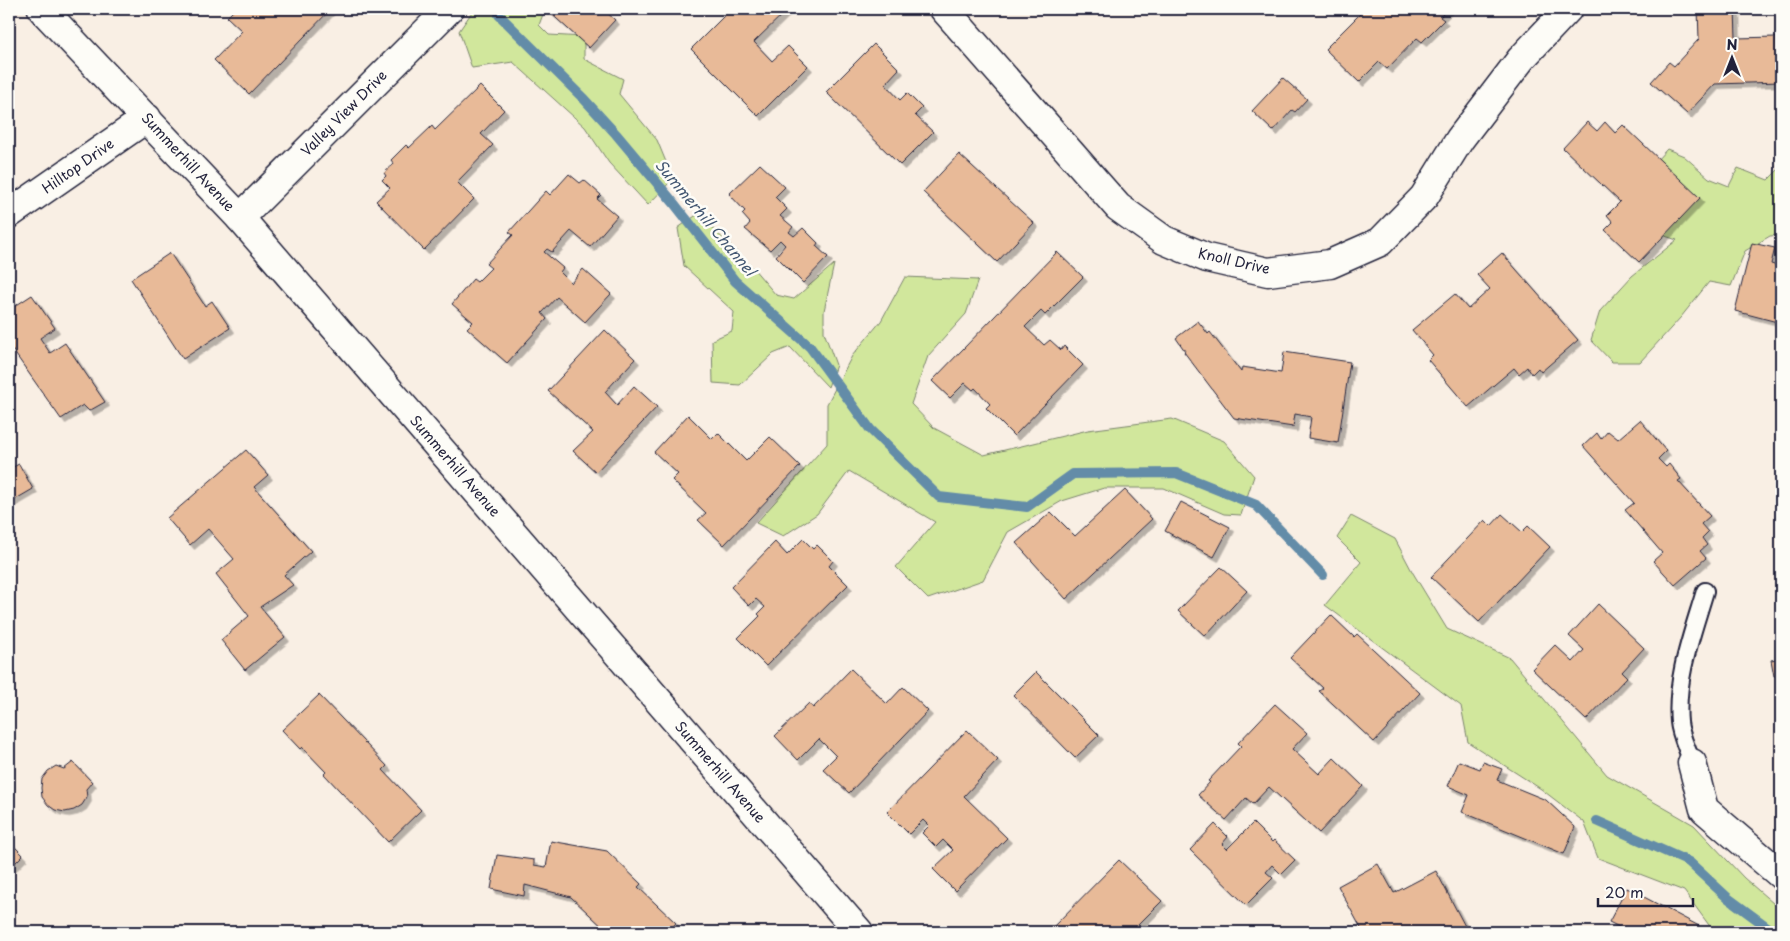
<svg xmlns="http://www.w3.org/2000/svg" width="1790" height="941" font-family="'Playpen Sans',sans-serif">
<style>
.green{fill:#d1e79c;stroke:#7a846c}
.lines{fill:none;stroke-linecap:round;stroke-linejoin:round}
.stream{stroke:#638ca8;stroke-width:10}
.building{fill:#e8ba98;stroke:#22223b;filter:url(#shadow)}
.lane-casing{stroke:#22223b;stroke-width:20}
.street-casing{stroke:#22223b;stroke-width:31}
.secondary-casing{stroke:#22223b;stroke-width:31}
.lane{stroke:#fdfcf7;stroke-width:16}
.street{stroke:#fdfcf7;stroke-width:28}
.secondary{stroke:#fdfcf7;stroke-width:28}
.labels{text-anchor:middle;stroke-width:5;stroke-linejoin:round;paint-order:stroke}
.street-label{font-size:14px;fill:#22223b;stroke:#fdfcf7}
.water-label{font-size:15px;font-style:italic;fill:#435772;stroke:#fdfcf7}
</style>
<defs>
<filter id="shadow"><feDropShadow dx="4.5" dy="4.5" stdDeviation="0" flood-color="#0004"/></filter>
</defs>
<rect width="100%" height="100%" fill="#f9efe4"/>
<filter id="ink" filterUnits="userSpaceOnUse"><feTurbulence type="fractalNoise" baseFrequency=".02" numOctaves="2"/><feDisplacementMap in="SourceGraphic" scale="10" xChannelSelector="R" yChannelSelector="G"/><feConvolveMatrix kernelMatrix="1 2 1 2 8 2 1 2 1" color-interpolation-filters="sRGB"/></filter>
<g filter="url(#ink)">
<g class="green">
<path d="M474,9H545L539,25L549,35L584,37V59L623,79L619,94L657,140L673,179L648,205L609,163L585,127L513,62L472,68L459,31Z"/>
<path d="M1667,149L1684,156L1709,178L1729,186L1738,168L1768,180L1781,167V196L1778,199L1781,201V235L1770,236L1745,251L1731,286L1709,282L1681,317L1640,362H1612L1591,340L1600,311L1632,276L1677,240L1653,232L1644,174Z"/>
<path d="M698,214L753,268L776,295L794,299L834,264L824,311V332L836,365L828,387L790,347L773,354L740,385L713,383L712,340L732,331L734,312L684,266L678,228Z"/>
<path d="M905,277L978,280L966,314L928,356L911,404L934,428L984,455L1088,430L1172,419L1224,441L1254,476L1241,515L1224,514L1164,488H1104L1062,501L1008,532L983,580L928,599L896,567L935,522L849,471L817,514L783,536L756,523L827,444V404L852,356L881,321Z"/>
<path d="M1351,516L1395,539L1413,573L1447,629L1510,658L1607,775L1694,825L1744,878L1781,910V932H1714L1684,891L1598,858L1584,822L1541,789L1468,742L1461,706L1325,605L1361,562L1337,538Z"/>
</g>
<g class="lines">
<g class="stream">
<path d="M499,15L584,99L616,134L673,202L735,281L810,347L870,429L939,497L1027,507L1073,474L1176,473L1256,505L1323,575"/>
<path d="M1597,821L1689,862L1728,898L1774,932"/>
</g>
</g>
<g class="building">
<path d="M235,9H331L249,94L214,60L242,31L227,17Z"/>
<path d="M546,9H603L615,20L589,48Z"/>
<path d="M731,9H788L754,42L772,61L788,46L808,66L758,116L691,49Z"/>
<path d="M1365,9H1448L1440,17L1444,20L1422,42L1417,38L1387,69L1379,62L1359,82L1325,49Z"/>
<path d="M1698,9H1735L1736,38L1776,37L1781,82L1715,84L1687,114L1651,82L1669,62L1674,66L1699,39Z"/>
<path d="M874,44L899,69L885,84L900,100L907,93L922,108L915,115L933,132L900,165L826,92Z"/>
<path d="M1283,78L1307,99L1295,112L1292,110L1273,131L1252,111Z"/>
<path d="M480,86L504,110L481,134L493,145L457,182L474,199L424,250L376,201L390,188L382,180L386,176L384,173L394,164L391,160L406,145L409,148L432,126L435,130Z"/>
<path d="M1587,122L1597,131L1605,122L1615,133L1623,125L1700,198L1639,262L1605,230L1613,222L1607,215L1620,202L1563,148Z"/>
<path d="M959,154L1034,223L997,262L923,192Z"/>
<path d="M760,164L785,187L775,197L787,209L780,216L793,227L789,232L794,236L803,228L818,243L816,246L828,257L803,283L776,256L785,245L780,240L770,250L745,229L750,223L742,214L745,211L729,194Z"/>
<path d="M569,174L580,183L584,180L601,195L597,199L617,216L590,247L571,231L552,252L547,249L544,252L563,268L560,272L571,283L583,269L611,294L585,322L557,297L542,313L547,319L507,363L467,328L473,322L452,304L473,279L477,282L491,268L486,264L513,235L509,232L546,191L550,195Z"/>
<path d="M1752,243L1775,248L1771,264L1781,267V323L1735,311Z"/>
<path d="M1057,252L1083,277L1045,315L1041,311L1025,327L1044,345L1050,340L1061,350L1064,346L1083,365L1014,436L986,408L990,404L975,388L973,390L965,383L950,398L932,381Z"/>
<path d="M170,253L205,306L212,301L230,328L183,359L131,279Z"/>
<path d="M1502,253L1578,340L1541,372L1538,368L1532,374L1527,367L1519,374L1514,368L1468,407L1428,360L1433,355L1412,330L1455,294L1468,309L1490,289L1477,275Z"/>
<path d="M32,295L55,328L40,338L50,353L65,343L105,402L89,411L83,405L61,419L9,345V310Z"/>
<path d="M1198,321L1208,334L1210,332L1241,372L1242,367L1281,373L1284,352L1350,362L1338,443L1308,438L1311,417L1295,414L1293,427L1234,418L1184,352L1185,351L1176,338Z"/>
<path d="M605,330L635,359L605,392L617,405L634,386L657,407L596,472L573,451L593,432L548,391Z"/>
<path d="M688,415L712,439L718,433L746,461L770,437L800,466L724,545L698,520L706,513L672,480L678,474L654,452Z"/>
<path d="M1640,420L1666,451L1658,459L1666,467L1669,464L1681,479L1678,481L1710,516L1701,524L1708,532L1702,538L1707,545L1700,551L1706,558L1675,585L1653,561L1662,553L1625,510L1634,503L1583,446L1597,433L1601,439L1608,431L1618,439Z"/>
<path d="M246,450L268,475L254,487L311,551L284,575L293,585L260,607L285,637L245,670L221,640L249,616L216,574L234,559L208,529L190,545L167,518Z"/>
<path d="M19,464L33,489L9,503V469Z"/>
<path d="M1125,490L1152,519L1066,599L1016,543L1051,512L1075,536Z"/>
<path d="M1181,502L1230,527L1214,557L1165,531Z"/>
<path d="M1502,514L1522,532L1528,526L1550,547L1479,622L1431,577L1485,520L1491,526Z"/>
<path d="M803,539L813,549L817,545L833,561L829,566L848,585L766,666L738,638L760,616L758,614L765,607L756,599L749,606L731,587L775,542L787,555Z"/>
<path d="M1221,567L1247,591L1205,636L1178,611Z"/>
<path d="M1598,604L1644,648L1622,672L1627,677L1586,720L1532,669L1555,645L1573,662L1584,650L1569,636Z"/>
<path d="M1331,615L1354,637L1357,634L1420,693L1374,742L1319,691L1323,688L1290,658Z"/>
<path d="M1781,658V675L1774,676L1771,660Z"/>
<path d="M851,669L887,704L903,687L928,711L849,793L823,769L836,756L819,739L798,760L775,736L809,703L813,708Z"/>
<path d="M1036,672L1099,735L1075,758L1013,695Z"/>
<path d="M319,695L387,766L383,770L421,810L388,842L324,774L326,772L302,747L300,749L282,730Z"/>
<path d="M1275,704L1307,733L1292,749L1319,774L1334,758L1363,786L1319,833L1269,787L1253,804L1246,798L1226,820L1198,795L1210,782L1208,781L1241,746L1238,743Z"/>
<path d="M967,730L998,760L964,796L1007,838L955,891L933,869L953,850L943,840L936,847L922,833L929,826L923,820L909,834L887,812Z"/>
<path d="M1459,761L1480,769L1483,762L1502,769L1497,780L1546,800L1575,827L1564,854L1462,812L1469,795L1448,786Z"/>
<path d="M73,762L92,782L86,789L87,797L82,805L74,810L65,812L55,810L48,805L42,797L41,788L42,779L48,771L56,766L64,769Z"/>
<path d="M1253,823L1272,842L1274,840L1295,860L1281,874L1272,865L1266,872L1273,878L1246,905L1190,850L1215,824L1228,837L1222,844L1227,849Z"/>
<path d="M9,841L23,855L9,869Z"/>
<path d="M551,841L607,851L641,884L638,887L676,923L668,932H608L571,897L525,885L524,896L491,889L497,855L534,860V865L546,867Z"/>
<path d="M1119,860L1162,901L1131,932H1048Z"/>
<path d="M1378,864L1394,893L1436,871L1468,932H1363L1338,886Z"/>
<path d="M1627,888L1699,926L1696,932H1629L1609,922Z"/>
</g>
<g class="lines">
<g class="lane-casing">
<path id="lane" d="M1692,763C1688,750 1680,735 1679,722C1675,678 1693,632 1705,591"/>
</g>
<g class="street-casing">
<g id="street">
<path d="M944,9L1118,207L1164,240L1207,258L1268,272L1330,264L1380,242L1424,197L1460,139L1521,59L1568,9"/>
<path d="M9,214L147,118"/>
<path d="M240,218L449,9"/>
<path d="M1692,763L1704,809L1781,875"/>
</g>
</g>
<g class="secondary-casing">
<path id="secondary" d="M42,9L240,218L859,932"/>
</g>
<use href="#lane" class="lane"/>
<use href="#street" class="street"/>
<use href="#secondary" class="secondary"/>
</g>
</g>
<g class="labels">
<g class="street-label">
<text transform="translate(344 113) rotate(-45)" y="5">Valley View Drive</text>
<text transform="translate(188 162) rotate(47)" y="5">Summerhill Avenue</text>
<text transform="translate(78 166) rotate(-35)" y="5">Hilltop Drive</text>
<text transform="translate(1234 261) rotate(13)" y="5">Knoll Drive</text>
<text transform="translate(455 466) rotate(49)" y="5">Summerhill Avenue</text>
<text transform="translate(720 772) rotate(49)" y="5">Summerhill Avenue</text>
</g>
<g class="water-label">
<text transform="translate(705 218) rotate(50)" y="5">Summerhill Channel</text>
</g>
</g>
<rect width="1790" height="941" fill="none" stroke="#fdfcf7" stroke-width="30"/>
<rect x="15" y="15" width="1760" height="911" fill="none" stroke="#22223b" stroke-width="2" filter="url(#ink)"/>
<g transform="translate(1732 58)" stroke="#fdfcf7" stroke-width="4" paint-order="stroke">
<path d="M0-4L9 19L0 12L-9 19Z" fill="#22223b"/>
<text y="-8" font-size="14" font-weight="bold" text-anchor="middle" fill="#22223b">N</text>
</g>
<path d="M1598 898v8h95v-8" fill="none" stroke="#22223b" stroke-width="2.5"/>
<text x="1605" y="898" font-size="15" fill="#22223b" stroke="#fdfcf7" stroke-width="4" paint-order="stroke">20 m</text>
</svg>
